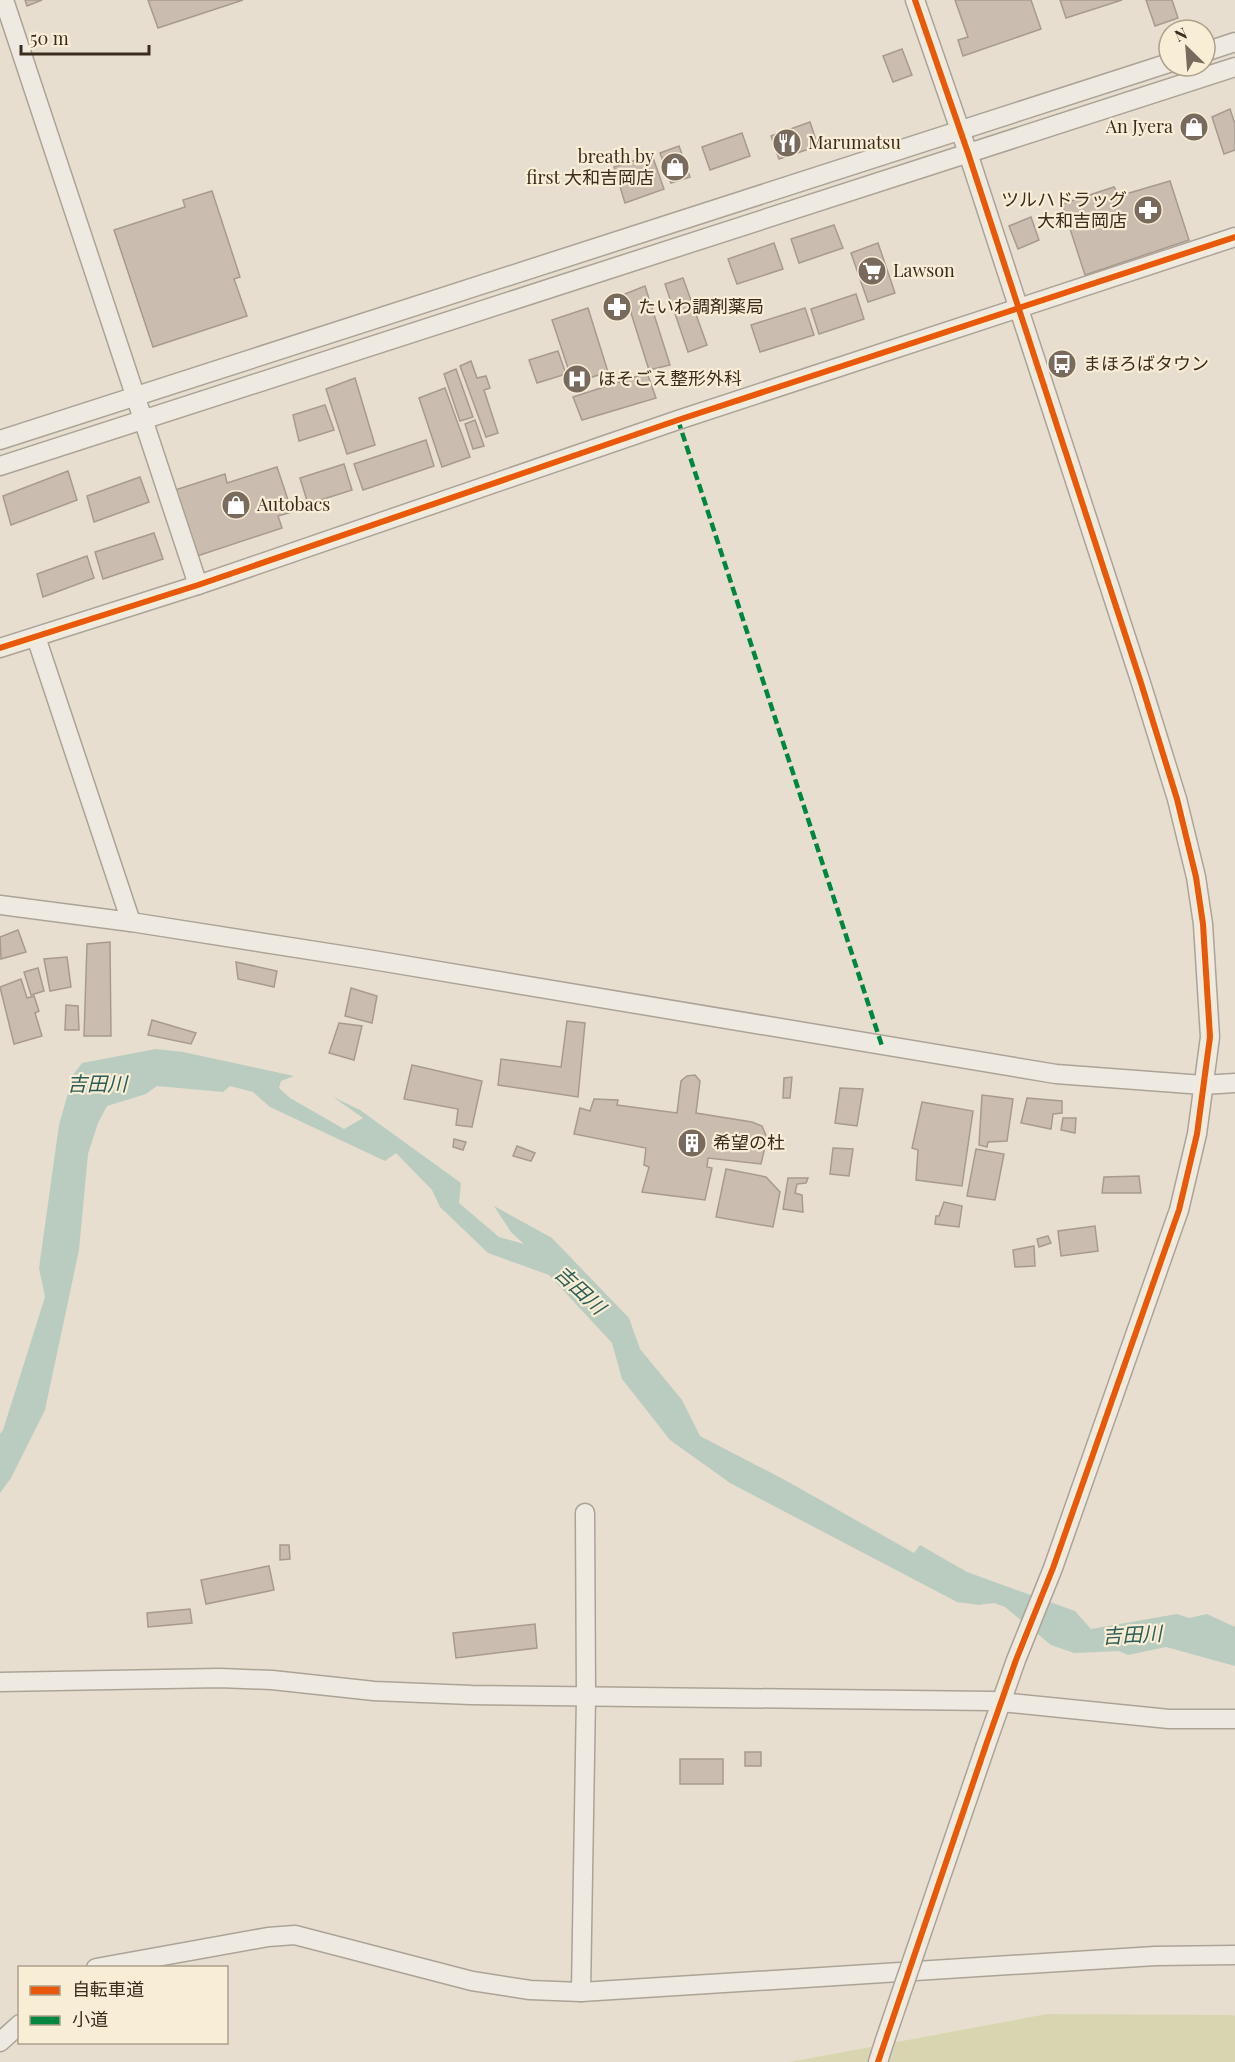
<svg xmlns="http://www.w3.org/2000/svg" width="1235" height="2062" font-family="'Playfair Display','Noto Sans JP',serif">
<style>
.green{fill:#d8d6b1}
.water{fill:#baccc0}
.building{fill:#cbbcb0;stroke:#a89a8e;stroke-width:1.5}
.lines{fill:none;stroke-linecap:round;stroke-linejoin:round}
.minor-casing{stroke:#aca397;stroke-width:21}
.minor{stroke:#efeae1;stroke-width:18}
.minor-bridge-casing{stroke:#aca397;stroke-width:21;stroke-linecap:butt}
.minor-bridge{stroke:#efeae1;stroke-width:18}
.quiet{stroke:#00873e;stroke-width:4.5;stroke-dasharray:9 4.5;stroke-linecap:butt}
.cycleway-casing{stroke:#f8edd5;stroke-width:10}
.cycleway{stroke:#e8590c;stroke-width:6}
.labels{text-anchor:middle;stroke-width:4.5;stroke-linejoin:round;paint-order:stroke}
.poi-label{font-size:18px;fill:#3c2c1e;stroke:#f8edd5;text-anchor:start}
.water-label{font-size:20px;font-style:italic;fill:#2d5d58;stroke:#f8edd5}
</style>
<rect width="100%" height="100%" fill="#e7decf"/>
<path class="green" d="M1047,2014L1233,2015L1235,2016V2062H790Z"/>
<path class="water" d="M156,1049L183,1052L294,1076L281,1081L279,1088L290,1098L344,1129L363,1118L333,1097L360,1110L461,1183L459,1203L499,1237L524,1244L511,1232L494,1206L552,1238L629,1318L640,1349L682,1400L700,1436L785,1480L914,1553L920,1545L967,1572L1075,1611L1091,1629L1177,1614L1189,1618L1207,1614L1235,1627V1666L1166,1647L1128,1655L1119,1651L1074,1653L1051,1645L1005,1607L994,1603L979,1605L957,1602L730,1483L670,1440L622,1379L612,1343L549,1275L488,1253L440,1207L432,1190L396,1153L385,1161L270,1107L253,1092L230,1086L223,1092L157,1086L146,1094L107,1106L98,1123L88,1154L79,1250L45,1410L11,1478L0,1493V1434L3,1430L45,1297L39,1268L59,1125L73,1075L82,1063Z"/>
<g class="building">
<path d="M25,0H42L27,6Z"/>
<path d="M148,0H243L158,28Z"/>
<path d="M955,0H1031L1041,29L963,56L958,40L968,37Z"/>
<path d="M1060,0H1122L1066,18Z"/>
<path d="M1146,0H1172L1178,18L1155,26Z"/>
<path d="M902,49L912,75L893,82L883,56Z"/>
<path d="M1230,109L1235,124V150L1224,154L1212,117Z"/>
<path d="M810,122L818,146L779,159L771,136Z"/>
<path d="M742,133L750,156L710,170L702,147Z"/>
<path d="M679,146L690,177L671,183L660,153Z"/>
<path d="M652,155L664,189L625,203L614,167Z"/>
<path d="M1170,181L1189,240L1085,275L1062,204L1114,187L1119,196Z"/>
<path d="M212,191L240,277L234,279L247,316L153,347L114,230L185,207L183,200Z"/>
<path d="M1031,217L1039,240L1018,249L1009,226Z"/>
<path d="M834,225L843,248L799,263L791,239Z"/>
<path d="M774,243L783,269L737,284L728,259Z"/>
<path d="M878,243L895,293L868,302L851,253Z"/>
<path d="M683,278L707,345L688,352L665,284Z"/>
<path d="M645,286L670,365L649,370L625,294Z"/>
<path d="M856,294L864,319L819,334L811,309Z"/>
<path d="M588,308L608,372L573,383L552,320Z"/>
<path d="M805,308L814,335L760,352L751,325Z"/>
<path d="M558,351L566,374L537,383L529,360Z"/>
<path d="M471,361L477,378L486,376L490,388L484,390L498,433L486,437L460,366Z"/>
<path d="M456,369L473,417L460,421L444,374Z"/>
<path d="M647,373L656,398L582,420L573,397Z"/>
<path d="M355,378L375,445L347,454L326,389Z"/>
<path d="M445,388L470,457L442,467L419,398Z"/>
<path d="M325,405L334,430L299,441L293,415Z"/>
<path d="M475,420L484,446L473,449L465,424Z"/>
<path d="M426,440L434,466L363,490L354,464Z"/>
<path d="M344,464L352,490L308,504L300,478Z"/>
<path d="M277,467L292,512L278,516L282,528L197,556L175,490L225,474L227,483Z"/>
<path d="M68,471L77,500L11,525L3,496Z"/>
<path d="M140,477L149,502L94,522L87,496Z"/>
<path d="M154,533L163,559L103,579L95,552Z"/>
<path d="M87,556L94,578L43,597L37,574Z"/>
<path d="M18,930L26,952L1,959L0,937Z"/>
<path d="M110,942L111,1036H84L87,944Z"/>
<path d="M67,957L71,987L50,991L44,959Z"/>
<path d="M236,962L277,971L274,987L238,979Z"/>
<path d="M38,968L44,991L31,995L24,972Z"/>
<path d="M21,979L27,998L34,996L39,1011L35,1013L42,1036L14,1044L0,987Z"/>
<path d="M351,988L377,996L372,1023L345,1016Z"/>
<path d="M66,1005L78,1006L79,1030H65Z"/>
<path d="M152,1020L196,1033L191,1044L148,1035Z"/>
<path d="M567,1021L585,1023L578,1097L498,1085L501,1059L561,1067Z"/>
<path d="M339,1023L362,1026L354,1060L329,1053Z"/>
<path d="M412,1065L482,1081L472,1127L456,1125L458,1109L404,1099Z"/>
<path d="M695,1075L700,1081L696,1113L752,1122L762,1126L767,1138L761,1164L708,1158L707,1167L712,1168L705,1200L642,1192L649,1167L644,1165L646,1148L574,1134L580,1108L590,1111L594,1099L618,1100L617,1105L677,1113L681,1081L687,1076Z"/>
<path d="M792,1077L790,1098H783L784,1078Z"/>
<path d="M840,1088L863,1089L857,1126L835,1123Z"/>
<path d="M982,1095L1013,1099L1007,1141L988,1142L987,1147L979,1145Z"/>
<path d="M1027,1098L1062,1101V1113L1053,1114L1051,1129L1021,1123Z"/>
<path d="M922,1102L973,1111L962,1186L916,1180L918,1150L912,1148Z"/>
<path d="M1063,1118H1076L1075,1133L1061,1130Z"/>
<path d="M454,1139L466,1142L463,1150L453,1147Z"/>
<path d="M517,1146L535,1153L531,1161L513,1156Z"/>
<path d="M833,1148L853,1149L849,1176L830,1174Z"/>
<path d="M976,1149L1004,1154L995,1200L967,1196Z"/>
<path d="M726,1169L766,1177L780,1192L773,1227L716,1217Z"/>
<path d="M1139,1176L1141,1193H1102L1104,1177Z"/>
<path d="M788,1178H808L806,1183L797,1184L795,1193L802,1195L803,1212L783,1209Z"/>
<path d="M944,1202L962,1206L959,1227L935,1224L936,1216H939Z"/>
<path d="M1095,1226L1098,1251L1061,1256L1058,1231Z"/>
<path d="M1048,1236L1051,1243L1039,1247L1037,1239Z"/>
<path d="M1034,1246L1035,1266L1015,1267L1013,1250Z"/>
<path d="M280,1545H289L290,1559L280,1560Z"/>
<path d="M269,1566L274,1590L206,1604L201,1580Z"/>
<path d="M190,1609L192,1623L148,1627L147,1613Z"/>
<path d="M535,1624L537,1648L456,1658L453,1633Z"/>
<rect x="745" y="1752" width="16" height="14"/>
<rect x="680" y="1759" width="43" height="25"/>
</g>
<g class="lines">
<g class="minor-casing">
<g id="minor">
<path d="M4,0L198,585"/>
<path d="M915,0L968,153L1141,683L1177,799L1196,877L1203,924L1210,1037L1197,1134L1179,1210L1053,1568L1016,1660L986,1745"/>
<path d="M1205,52L1235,42"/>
<path d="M0,440L1169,63"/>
<path d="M0,466L1235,67"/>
<path d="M36,637L131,922"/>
<path d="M0,648L198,585L678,420L1235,237"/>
<path d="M0,905L131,922L367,959L1056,1074L1203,1085L1235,1083"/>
<path d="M0,1682L220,1678L272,1680L374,1691L471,1695L991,1701L1169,1719H1235"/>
<path d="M96,1968L268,1937L295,1935L472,1981L530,1990L581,1992L1155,1956L1235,1955"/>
<path d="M581,1992L586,1696L585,1513"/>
<path d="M0,2042L20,2024"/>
<path d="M878,2062L885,2040"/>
</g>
</g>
<use href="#minor" class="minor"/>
<g class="minor-bridge-casing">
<path id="minor-bridge" d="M885,2040L986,1745"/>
</g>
<use href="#minor-bridge" class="minor-bridge"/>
<path class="quiet" d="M678,420L882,1046"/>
<g class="cycleway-casing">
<g id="cycleway">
<path d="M0,648L198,585L678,420L1235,237"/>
<path d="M878,2062L986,1745L1016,1660L1053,1568L1179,1210L1197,1134L1210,1037L1203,924L1196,877L1177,799L1141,683L968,153L915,0"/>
</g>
</g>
<use href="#cycleway" class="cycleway"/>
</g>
<defs>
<g id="shop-disc" transform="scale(1.5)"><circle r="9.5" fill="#786a5c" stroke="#f8edd5"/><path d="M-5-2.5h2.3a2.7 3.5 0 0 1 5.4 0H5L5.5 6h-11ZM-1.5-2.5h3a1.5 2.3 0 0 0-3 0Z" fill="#fff"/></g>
<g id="restaurant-disc" transform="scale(1.5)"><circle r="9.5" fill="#786a5c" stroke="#f8edd5"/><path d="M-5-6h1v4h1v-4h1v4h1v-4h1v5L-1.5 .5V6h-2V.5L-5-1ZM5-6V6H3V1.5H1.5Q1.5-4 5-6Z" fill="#fff"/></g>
<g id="pharmacy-disc" transform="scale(1.5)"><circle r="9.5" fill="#786a5c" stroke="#f8edd5"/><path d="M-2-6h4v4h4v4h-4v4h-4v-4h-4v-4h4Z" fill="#fff"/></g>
<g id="supermarket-disc" transform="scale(1.5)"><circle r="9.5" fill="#786a5c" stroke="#f8edd5"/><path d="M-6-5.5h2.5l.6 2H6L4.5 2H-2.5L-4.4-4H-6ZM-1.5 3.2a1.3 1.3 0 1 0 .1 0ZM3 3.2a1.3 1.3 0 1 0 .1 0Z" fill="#fff"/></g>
<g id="bus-disc" transform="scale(1.5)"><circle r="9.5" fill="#786a5c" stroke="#f8edd5"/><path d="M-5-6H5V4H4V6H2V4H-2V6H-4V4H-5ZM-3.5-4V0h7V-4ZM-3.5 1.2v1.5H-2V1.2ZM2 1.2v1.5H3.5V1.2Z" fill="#fff"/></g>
<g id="hospital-disc" transform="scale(1.5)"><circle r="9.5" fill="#786a5c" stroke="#f8edd5"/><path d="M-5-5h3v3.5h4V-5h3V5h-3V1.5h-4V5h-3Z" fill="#fff"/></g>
<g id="building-disc" transform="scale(1.5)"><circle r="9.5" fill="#786a5c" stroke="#f8edd5"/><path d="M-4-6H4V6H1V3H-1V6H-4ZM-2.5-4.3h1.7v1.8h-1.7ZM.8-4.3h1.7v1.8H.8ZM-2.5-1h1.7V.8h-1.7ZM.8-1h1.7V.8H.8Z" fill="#fff"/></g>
</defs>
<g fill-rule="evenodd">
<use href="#shop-disc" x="1194" y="127"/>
<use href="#restaurant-disc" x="787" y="143"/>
<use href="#shop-disc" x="675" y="167"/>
<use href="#pharmacy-disc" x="1148" y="210"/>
<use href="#supermarket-disc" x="872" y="271"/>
<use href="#pharmacy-disc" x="617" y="307"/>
<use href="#bus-disc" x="1062" y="364"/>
<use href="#hospital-disc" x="577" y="379"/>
<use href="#shop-disc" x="236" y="505"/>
<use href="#building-disc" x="692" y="1143"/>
</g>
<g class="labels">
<g class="poi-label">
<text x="1173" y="133" text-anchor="end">An Jyera</text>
<text x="808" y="149">Marumatsu</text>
<text x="654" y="163" text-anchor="end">breath by<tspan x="654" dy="21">first 大和吉岡店</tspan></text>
<text x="1127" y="206" text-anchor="end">ツルハドラッグ<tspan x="1127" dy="21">大和吉岡店</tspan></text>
<text x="893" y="277">Lawson</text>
<text x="638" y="313">たいわ調剤薬局</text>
<text x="1083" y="370">まほろばタウン</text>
<text x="598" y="385">ほそごえ整形外科</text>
<text x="257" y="511">Autobacs</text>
<text x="713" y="1149">希望の杜</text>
</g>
<g class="water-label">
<text x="97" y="1091">吉田川</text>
<text transform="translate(580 1290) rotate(43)" y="7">吉田川</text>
<text transform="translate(1132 1635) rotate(-3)" y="7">吉田川</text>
</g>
</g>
<rect x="18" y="1966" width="210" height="78" fill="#f8edd5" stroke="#ada08c" stroke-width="1.5"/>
<rect x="30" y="1986" width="30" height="9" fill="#e8590c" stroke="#ada08c" stroke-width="1.5"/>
<text x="72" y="1996" font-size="18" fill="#3c2c1e">自転車道</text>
<rect x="30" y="2016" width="30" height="9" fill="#00873e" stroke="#ada08c" stroke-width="1.5"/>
<text x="72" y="2026" font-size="18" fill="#3c2c1e">小道</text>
<g transform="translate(1187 48) rotate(335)"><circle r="28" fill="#f8edd5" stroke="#ada08c" stroke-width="1.5"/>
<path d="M0-4.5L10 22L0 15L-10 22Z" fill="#786a5c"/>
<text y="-9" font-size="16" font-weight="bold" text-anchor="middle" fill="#3c2c1e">N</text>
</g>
<path d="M21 45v9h128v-9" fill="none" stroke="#3c2c1e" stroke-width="3"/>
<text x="30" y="45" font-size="18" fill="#3c2c1e" stroke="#f8edd5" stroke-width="4.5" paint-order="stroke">50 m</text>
</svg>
